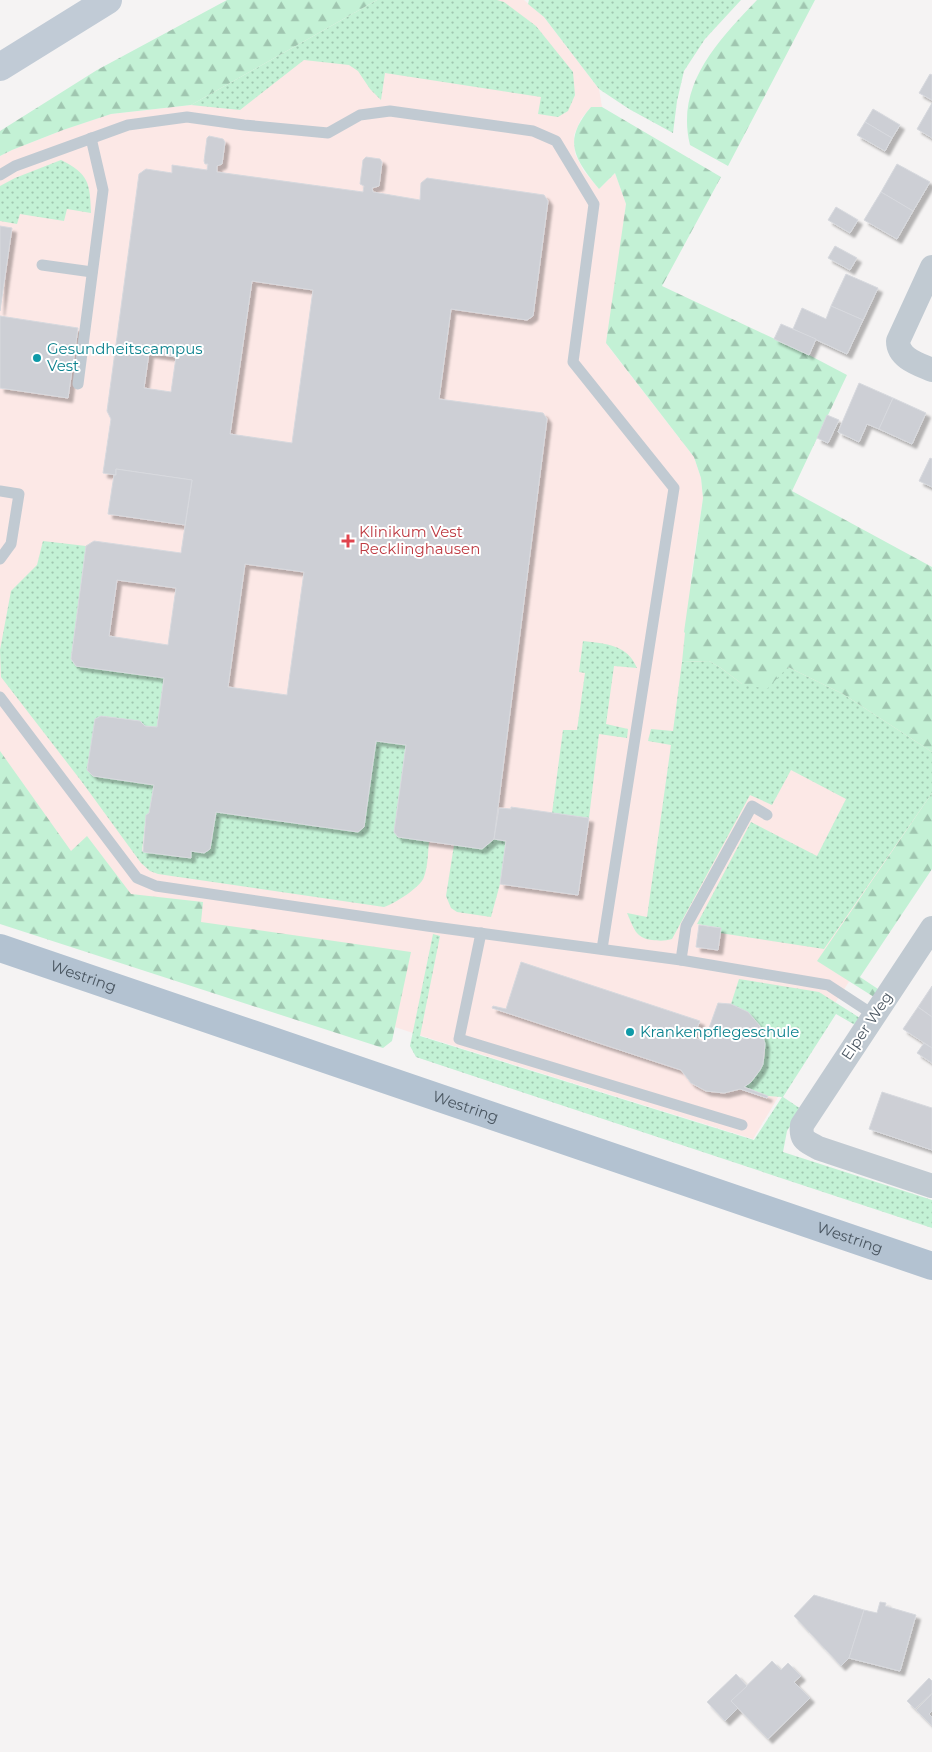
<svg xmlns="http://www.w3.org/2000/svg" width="932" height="1752" font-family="Montserrat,sans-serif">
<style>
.medical{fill:#fce8e6}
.grass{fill:url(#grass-dots)}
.forest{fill:url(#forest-firs)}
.building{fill:#cdcfd5;stroke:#d7d9de;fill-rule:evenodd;filter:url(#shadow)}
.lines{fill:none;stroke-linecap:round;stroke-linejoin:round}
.service{stroke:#c1cad2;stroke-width:11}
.minor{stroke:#c1cad2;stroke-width:24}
.secondary{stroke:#c1cbd6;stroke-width:28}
.primary{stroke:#b3c2d1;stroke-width:28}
.culture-dot{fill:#0f9aa8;stroke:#fff;stroke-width:2}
.health-dot{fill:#e0444e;stroke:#fff;stroke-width:2}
.labels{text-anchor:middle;stroke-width:4;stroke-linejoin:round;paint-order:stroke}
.culture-label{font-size:15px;fill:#0d838f;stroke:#fff;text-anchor:start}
.health-label{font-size:15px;fill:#be3a42;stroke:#fff;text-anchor:start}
.street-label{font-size:15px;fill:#4a5661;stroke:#fff}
</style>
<defs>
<pattern id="grass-dots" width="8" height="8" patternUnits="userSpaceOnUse" patternTransform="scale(1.25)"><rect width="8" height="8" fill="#c3f1d5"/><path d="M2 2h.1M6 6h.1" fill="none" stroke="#a0c6b0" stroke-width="1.8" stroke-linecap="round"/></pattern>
<pattern id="forest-firs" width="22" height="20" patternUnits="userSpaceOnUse" patternTransform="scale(1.25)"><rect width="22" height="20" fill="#c3f1d5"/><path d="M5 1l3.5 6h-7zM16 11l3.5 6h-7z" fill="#a0c6b0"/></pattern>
<filter id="shadow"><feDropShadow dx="4.5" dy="4.5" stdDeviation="1" flood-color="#0004"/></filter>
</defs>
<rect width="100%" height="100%" fill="#f5f3f3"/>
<path class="medical" d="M377,0H524L544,17L599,89L602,107H591L581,119L574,135L575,154L583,170L599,189L615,173L626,204L608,346L694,457L701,478L703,498L690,584L932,727V853L832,1008L753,1139L419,1035L0,897V156L12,150L63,130L111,114L191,105Z"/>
<g class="grass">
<path d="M377,0H497L504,2L536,26L573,72L575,95L568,111L558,117L538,114L541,97L385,73L381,100L370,89L358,71L349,65L304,60L240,110L191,105Z"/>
<path d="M529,0H741L705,39L684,71L677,101L673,133L629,109L599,89L544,17L528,4Z"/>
<path d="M61,160C89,174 90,183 91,213L67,209L64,221L20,214L17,224L0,221V186L15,178Z"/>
<path d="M43,541L86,546L71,659L76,666L164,678L157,727L145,726L140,721L102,716L96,719L87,769L93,776L154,785L149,813L146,815L142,851L188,858H191V851L204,853L210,849L216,812L358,832L364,827L376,741L406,745L394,832L398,837L429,841C428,852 428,866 424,877C421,887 394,904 384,907L158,874L150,871L141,863L82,782L1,677L0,650L11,591L37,565Z"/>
<path d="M583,641C606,644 627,644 637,668L614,666L606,724L628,729L627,738L599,734L589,818L552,813L563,730H577L585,673L579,672Z"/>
<path d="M709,661L721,668L742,684L788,667L843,694L932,752V793L824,949L720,933L721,928L697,924L751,822L817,856L846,799L791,770L772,805L750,795L672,939C665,941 660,941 652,940C635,938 634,928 627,913L647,917L671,745L648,741L651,729L673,731L682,662Z"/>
<path d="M494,839L506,841L500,884L491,917L457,912L451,908L446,896L454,845L482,849Z"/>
<path d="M433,934L440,936L420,1036L754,1140L782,1097L768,1096L744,1087C760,1075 769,1057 763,1037C762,1033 761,1028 759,1026C752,1018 740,1011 731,1004L739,979L819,992L860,1018L855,1025L836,1014L783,1097L801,1109L787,1131L783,1152L932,1200V1228L416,1057L410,1046Z"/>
</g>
<g class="forest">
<path d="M227,0H377L191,105L111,114L63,130L12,150L0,156V131L97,70Z"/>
<path d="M757,0H815L728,166L690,145C675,84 719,40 757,0Z"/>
<path d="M591,107H602L721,177L662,286L809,355L847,375L792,491L932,567V752L843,694L788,667L767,689L742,684L721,668L709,661L682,662L685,633L684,632L703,498L701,478L694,457L606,343L626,204L615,173L599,189C574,158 562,141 591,107Z"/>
<path d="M0,751L71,851L87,836L131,894L203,902L201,922L411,952L392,1041L383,1048L0,924Z"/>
<path d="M932,793V869L860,977L878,989L874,997L817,961Z"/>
</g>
<g class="building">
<path d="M930,74L932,75V100L919,93Z"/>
<path d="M932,103V138L917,129Z"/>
<path d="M873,109L900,125L892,138L865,122Z"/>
<path d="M865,122L892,138L885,151L857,135Z"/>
<path d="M209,136L223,139L225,142L222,164L217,166V172L363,192L364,186L360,184L363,160L366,157L380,159L382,162L379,186L372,188L373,192L420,200L421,183L427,178L544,195L548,201L533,316L527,320L451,309L439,399L543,413L547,419L494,839L482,849L398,837L394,832L406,745L376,741L364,827L358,832L216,812L210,849L204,853L191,851V858L143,852L146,815L149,813L154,785L93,776L87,770L95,719L101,716L140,721L145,726L157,727L164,678L76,666L71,659L86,546L94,541L181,553L192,480L116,469V475L103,473L111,419L107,411L139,174L146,169L172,173V165L207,170L208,164H205L204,161L207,138ZM252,281L313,290L292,443L230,434ZM149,353L176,357L171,392L144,388ZM245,564L304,572L287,695L228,687ZM117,580L176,588L168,645L109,636Z"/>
<path d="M897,164L930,182L913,211L881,192Z"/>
<path d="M881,192L913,211L897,239L864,220Z"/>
<path d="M836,207L858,220L850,233L828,220Z"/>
<path d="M0,226L12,228L0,311Z"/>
<path d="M835,246L857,258L850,270L828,258Z"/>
<path d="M846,274L878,288L863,320L831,306Z"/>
<path d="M831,306L863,320L847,354L793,329L802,308L826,319Z"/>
<path d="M0,316L78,328L68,398L0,388Z"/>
<path d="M781,324L816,339L809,355L774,339Z"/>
<path d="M859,383L893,398L879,429L867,424L859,442L838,432Z"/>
<path d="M893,398L926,413L912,444L879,429Z"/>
<path d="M827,415L839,420L828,443L817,438Z"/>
<path d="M930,458L932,459V487L919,481Z"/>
<path d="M116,469L192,480L185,525L108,514L114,475H116Z"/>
<path d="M511,807L589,818L578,895L500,884L506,841L494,839L499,808L511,809Z"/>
<path d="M699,925L721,928L718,950L696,947Z"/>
<path d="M521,962L700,1021L693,1037L704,1042L718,1003L731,1004L748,1012L760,1026L765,1044L763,1064L760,1070L751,1082L744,1087L768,1096L767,1098L740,1089L724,1093L706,1091L691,1083L681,1070L492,1008L493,1006L506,1009Z"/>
<path d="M932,986V1017L918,1007Z"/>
<path d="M918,1007L932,1017V1048L903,1029Z"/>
<path d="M924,1043L932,1048V1063L917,1053Z"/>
<path d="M882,1092L932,1108V1150L869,1129Z"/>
<path d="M814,1595L864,1610L849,1658L841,1666L794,1616Z"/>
<path d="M880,1602L886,1603L885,1606L916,1615L900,1671L849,1658L864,1610L877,1613Z"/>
<path d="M772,1661L781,1670L788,1663L801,1676L794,1682L810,1698L768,1739L731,1701Z"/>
<path d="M736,1674L747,1686L731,1701L738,1708L725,1721L707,1702Z"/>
<path d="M929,1678L932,1681V1693L915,1709L907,1701Z"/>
<path d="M932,1694V1711L929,1714L932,1717V1726L916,1710Z"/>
</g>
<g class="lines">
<g class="service">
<path d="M0,175L15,166L128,125L187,117L244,125L328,133L360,115L390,111L533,131L556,141L594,204L573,362L674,488L602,949"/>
<path d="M42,265L92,272"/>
<path d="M78,384L103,190L91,138"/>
<path d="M0,491L19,494L11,544L0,559"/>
<path d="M0,697L137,878L156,886L427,926L681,960L828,985L874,1015"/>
<path d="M481,933L459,1039L742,1125"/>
<path d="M681,960L686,926L752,806L767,815"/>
</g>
<g class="minor">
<path d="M932,267L898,341C898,358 918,364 932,370"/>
<path d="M932,928L802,1125C800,1140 806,1141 818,1148L932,1186"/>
</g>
<path class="secondary" d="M0,67L108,0"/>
<path class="primary" id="s1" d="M0,948L932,1266"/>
</g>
<g class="culture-dot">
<circle cx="37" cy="358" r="5"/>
<circle cx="630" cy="1032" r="5"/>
</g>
<path class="health-dot" d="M345.5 533.5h5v5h5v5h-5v5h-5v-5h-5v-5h5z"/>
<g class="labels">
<g class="culture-label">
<text x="47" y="354">Gesundheitscampus<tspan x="47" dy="17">Vest</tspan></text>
<text x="640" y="1037">Krankenpflegeschule</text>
</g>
<g class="health-label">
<text x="359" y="537">Klinikum Vest<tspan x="359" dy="17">Recklinghausen</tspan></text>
</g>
<g class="street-label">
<text dy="5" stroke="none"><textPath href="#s1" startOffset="88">Westring</textPath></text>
<text transform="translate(867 1026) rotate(-56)" y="5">Elper Weg</text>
<text dy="5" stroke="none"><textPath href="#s1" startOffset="492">Westring</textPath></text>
<text dy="5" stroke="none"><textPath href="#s1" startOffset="898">Westring</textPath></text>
</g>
</g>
</svg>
